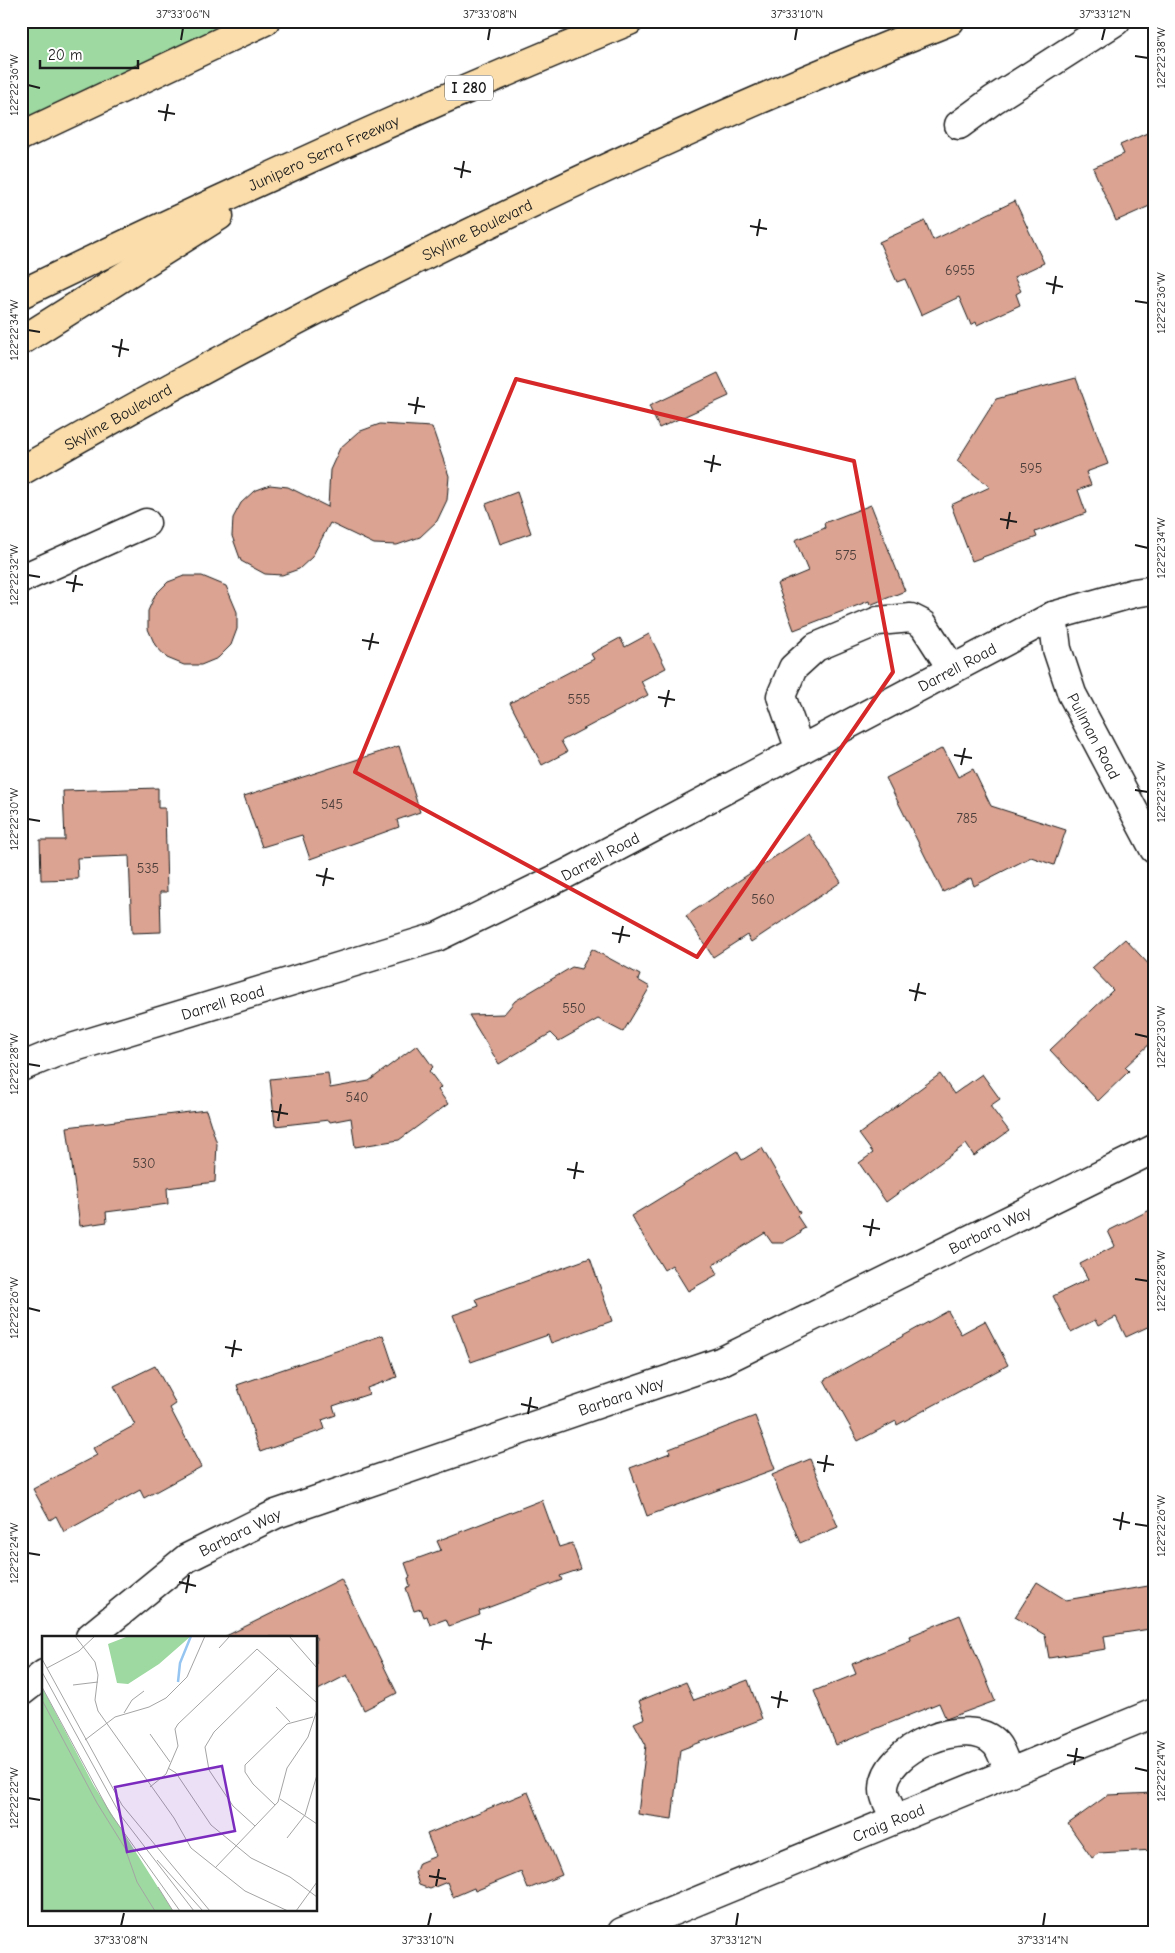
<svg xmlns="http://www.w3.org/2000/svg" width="1175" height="1953" font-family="'Comic Neue',sans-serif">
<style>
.green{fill:#9dd9a0;stroke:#5c7a5e}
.building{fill:#daa392;stroke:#1c1c1c}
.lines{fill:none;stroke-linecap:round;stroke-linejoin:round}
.minor-casing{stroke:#1c1c1c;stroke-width:31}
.major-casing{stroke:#1c1c1c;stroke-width:31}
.highway-casing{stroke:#1c1c1c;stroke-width:31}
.minor{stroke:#fff;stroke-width:28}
.major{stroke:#faddab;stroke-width:28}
.highway{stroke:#faddab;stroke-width:28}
.marked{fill:none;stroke:#d62828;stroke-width:4;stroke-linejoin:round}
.ticks{fill:none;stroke:#1c1c1c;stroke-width:2}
.labels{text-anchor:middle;stroke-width:4.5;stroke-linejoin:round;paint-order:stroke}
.number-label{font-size:14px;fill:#4c3e3a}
.shield{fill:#fff;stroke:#606060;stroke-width:1}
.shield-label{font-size:15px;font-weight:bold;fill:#1c1c1c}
.street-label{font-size:16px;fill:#1c1c1c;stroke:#fff}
.inset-river{fill:none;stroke:#96c5f1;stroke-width:2.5}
.inset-road{fill:none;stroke:#a4a4a4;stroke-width:1}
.view{fill:#7b2cbf;fill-opacity:0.15;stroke:#7b2cbf;stroke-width:2.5}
.inset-edge{fill:none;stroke:#1c1c1c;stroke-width:2.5}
.neatline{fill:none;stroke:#1c1c1c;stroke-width:2}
.ticks-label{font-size:12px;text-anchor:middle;fill:#1c1c1c}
</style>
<rect width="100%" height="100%" fill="#fff"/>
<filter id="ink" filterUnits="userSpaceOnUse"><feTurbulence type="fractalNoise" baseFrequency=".02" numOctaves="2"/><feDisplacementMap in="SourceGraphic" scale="10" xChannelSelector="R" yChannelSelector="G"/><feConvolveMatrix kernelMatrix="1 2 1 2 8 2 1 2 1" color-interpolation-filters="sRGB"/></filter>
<g filter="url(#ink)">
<path class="green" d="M21,21H265L21,136Z"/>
<g class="building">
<path d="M1154,130V204L1116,221L1093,168L1124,154L1120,145Z"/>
<path d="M1015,201L1044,263L1014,277L1021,291L1016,294L1020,305L977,325L976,322L971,325L959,297L921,315L905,279L897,282L879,242L925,221L933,240Z"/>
<path d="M718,373L729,396L659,428L649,406Z"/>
<path d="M1076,378L1108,464L1086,472L1091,485L1078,490L1086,513L1035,532L1037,537L972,561L951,505L990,487L957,461L996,399Z"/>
<path d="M380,424L432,427L449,476L447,500L437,521L420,537L397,545L374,544L330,523L312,557L299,569L282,575L265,574L241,561L232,536L233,518L241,503L254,491L270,485L288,487L328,507L330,470L340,448L358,432Z"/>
<path d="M517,492L531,533L500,544L486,504Z"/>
<path d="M871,505L905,591L870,605L869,601L794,630L777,584L808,571L795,540L825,528L824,523Z"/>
<path d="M184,576H202L226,586L237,612V629L231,645L218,658L201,665H184L167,658L155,645L148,629V611L155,595L168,582Z"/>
<path d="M649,634L666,668L641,681L648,695L561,741L567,752L542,765L510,703L594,659L591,654L620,638L625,647Z"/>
<path d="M399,746L420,812L397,820L399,827L310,859L302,835L262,847L244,796Z"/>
<path d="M943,748L958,777L973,769L991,806L1066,830L1054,865L1031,857L974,886L971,878L943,892L886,778Z"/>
<path d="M158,788V808H165L167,892H160L161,932L132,933L129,856L77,858L78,879L41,880L40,840H65L63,791Z"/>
<path d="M809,834L841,882L751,942L747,935L713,957L686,916Z"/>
<path d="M1125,939L1154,970V1040L1125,1067L1129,1071L1098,1101L1050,1050L1113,990L1092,968Z"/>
<path d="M592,949L640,975L638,980L650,987L623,1032L598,1019L559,1041L551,1033L499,1064L469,1015L504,1014L515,1001L572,967L581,969Z"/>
<path d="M417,1045L433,1067L429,1071L441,1087L438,1090L448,1104L399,1140L355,1147L351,1118L330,1122L329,1120L275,1126L270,1079L328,1073L330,1088L369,1081Z"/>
<path d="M940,1074L954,1094L982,1074L1000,1099L990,1106L1009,1131L974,1156L966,1144L886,1202L859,1163L873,1153L859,1134Z"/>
<path d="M206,1110L217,1144L215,1182L167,1188L168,1204L106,1212L107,1222L80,1226L67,1127Z"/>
<path d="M762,1148L800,1213L797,1216L805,1228L800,1231L801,1233L783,1243H772L765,1233L713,1265L718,1274L688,1291L672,1265L664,1270L631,1216L737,1151L742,1160Z"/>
<path d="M1154,1208V1324L1126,1337L1116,1317L1098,1326L1095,1320L1071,1332L1053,1296L1088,1279L1080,1264L1115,1246L1108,1231Z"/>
<path d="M590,1258L612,1321L551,1343L548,1335L471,1362L453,1315L479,1306L476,1299Z"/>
<path d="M948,1311L961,1334L985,1321L1008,1365L897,1425L896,1421L858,1441L824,1380Z"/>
<path d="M383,1335L397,1377L367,1388L369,1394L333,1406L336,1415L322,1420L325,1429L260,1452L237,1385Z"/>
<path d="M155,1366L176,1404L170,1408L201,1467L144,1498L140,1490L64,1532L56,1516L50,1520L33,1489L97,1455L93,1448L135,1425L114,1386Z"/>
<path d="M755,1416L775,1469L647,1516L630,1468L670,1453L669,1449Z"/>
<path d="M810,1459L838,1527L800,1543L772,1475Z"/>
<path d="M542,1500L559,1547L572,1543L581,1569L560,1576L562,1580L479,1611L480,1615L449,1626L446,1619L430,1625L427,1616L424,1617L421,1609L414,1611L406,1588L410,1586L408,1578L410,1577L405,1563L441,1550L437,1541Z"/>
<path d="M341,1579L397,1693L364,1710L347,1675L316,1691V1637H224Z"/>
<path d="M1037,1582L1066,1600L1154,1585V1621L1148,1622L1150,1629L1104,1636L1106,1649L1049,1658L1045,1635L1015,1617Z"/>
<path d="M960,1615L995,1701L946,1719L939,1703L836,1745L814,1691L856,1674L852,1664L911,1640L910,1636Z"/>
<path d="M748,1680L762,1719L680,1750L672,1819L638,1814L646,1745L634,1723L645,1718L639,1701L686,1682L694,1700Z"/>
<path d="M528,1792L562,1875L528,1889L521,1872L475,1891L474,1888L453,1897L447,1882L430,1889L419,1885L415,1873L419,1863L436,1856L427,1834Z"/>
<path d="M1154,1793V1850L1099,1853L1092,1858L1068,1824L1108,1795Z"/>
</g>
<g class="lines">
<g class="minor-casing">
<g id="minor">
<path d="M959,125L993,100L1116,21"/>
<path d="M21,579L146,523"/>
<path id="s1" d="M1053,616L1057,649L1072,694L1154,849"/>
<path d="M800,750L781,696L793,668L816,647L878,621L911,618L923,624L952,669"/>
<path id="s2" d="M21,1067L55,1053L437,937L566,874L1053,616L1134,593L1154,590"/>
<path id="s3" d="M90,1637L187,1558L276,1514L720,1362L1154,1149"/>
<path d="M21,1692L44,1674"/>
<path d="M896,1819C892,1811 884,1799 884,1790C882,1749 969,1713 996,1744C1002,1751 1005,1764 1009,1772"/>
<path id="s4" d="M622,1932L1154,1713"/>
</g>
</g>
<g class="major-casing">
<g id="major">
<path id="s5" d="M21,471C320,300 629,147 950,21"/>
</g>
</g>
<g class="highway-casing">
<g id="highway">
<path d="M21,136L265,21"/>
<path id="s6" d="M21,294C221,197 423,105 629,21"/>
<path d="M21,341L219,216"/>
</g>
</g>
<use href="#minor" class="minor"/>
<use href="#major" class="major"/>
<use href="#highway" class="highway"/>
</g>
</g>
<path class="marked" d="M516,379L854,461L893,672L697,957L355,772Z"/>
<path class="ticks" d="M181,40L183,28M488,40L490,28M795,40L797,28M1102,40L1105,28M1135,56L1148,58M28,85L40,88M158,111L175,114M165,121L168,104M454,168L471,172M461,178L464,161M750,226L767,229M757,236L760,219M1046,283L1063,287M1053,294L1056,276M1135,301L1148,303M28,330L40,332M112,346L129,350M119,357L122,339M408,404L425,407M415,414L418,397M704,461L721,465M711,472L714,455M1000,519L1017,522M1007,529L1010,512M1135,545L1148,548M28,575L40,577M66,582L83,585M73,592L76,575M362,640L379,643M369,650L373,633M658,697L675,700M665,707L669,690M954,755L972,758M961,765L965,748M1135,790L1148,792M28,819L40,821M316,875L334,879M323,886L327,868M612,933L630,936M619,943L623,926M909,990L926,994M915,1001L919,983M1135,1034L1148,1037M28,1064L40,1066M271,1111L288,1114M278,1121L281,1104M567,1169L584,1172M574,1179L577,1162M863,1226L880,1229M870,1236L873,1219M1135,1279L1148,1281M28,1308L40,1311M225,1347L242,1350M232,1357L235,1340M521,1404L538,1408M528,1414L531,1397M817,1462L834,1465M824,1472L827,1455M1113,1519L1130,1523M1135,1524L1148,1526M1120,1530L1123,1512M28,1553L40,1555M179,1582L196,1586M186,1593L189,1575M475,1640L492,1643M482,1650L485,1633M771,1697L788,1701M778,1708L781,1691M1067,1755L1084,1758M1074,1765L1077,1748M1135,1768L1148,1771M28,1798L40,1800M429,1876L446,1879M436,1886L439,1869M121,1926L124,1913M428,1926L431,1913M736,1926L738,1913M1043,1926L1045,1913"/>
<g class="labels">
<g class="number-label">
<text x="960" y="275">6955</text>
<text x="1031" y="473">595</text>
<text x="846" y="560">575</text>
<text x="579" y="704">555</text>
<text x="332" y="809">545</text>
<text x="967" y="823">785</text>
<text x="148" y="873">535</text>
<text x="763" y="904">560</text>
<text x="574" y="1013">550</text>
<text x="357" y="1102">540</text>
<text x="144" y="1168">530</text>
</g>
<rect class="shield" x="445" y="75.5" width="48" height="25" rx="4"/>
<g class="shield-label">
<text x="469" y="93">I 280</text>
</g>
<g class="street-label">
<text dy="6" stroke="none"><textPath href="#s6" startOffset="334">Junipero Serra Freeway</textPath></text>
<text dy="6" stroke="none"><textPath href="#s5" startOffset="516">Skyline Boulevard</textPath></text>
<text dy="6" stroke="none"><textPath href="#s5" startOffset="111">Skyline Boulevard</textPath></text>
<text dy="6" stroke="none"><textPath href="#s2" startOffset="1022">Darrell Road</textPath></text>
<text dy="6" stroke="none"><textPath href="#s1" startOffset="128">Pullman Road</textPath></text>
<text dy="6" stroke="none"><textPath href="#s2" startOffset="618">Darrell Road</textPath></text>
<text dy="6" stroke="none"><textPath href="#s2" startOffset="212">Darrell Road</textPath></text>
<text dy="6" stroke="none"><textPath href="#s3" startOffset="994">Barbara Way</textPath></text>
<text dy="6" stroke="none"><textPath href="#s3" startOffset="589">Barbara Way</textPath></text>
<text dy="6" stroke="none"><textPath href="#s3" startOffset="184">Barbara Way</textPath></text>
<text dy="6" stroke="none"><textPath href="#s4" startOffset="288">Craig Road</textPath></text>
</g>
</g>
<g transform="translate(42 1636)">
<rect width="275" height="275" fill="#fff"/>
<path d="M149,0L117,28L86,48L75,47L66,8L84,1ZM0,51L52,150L131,275H0Z" fill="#9dd9a0"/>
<path class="inset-river" d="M136,46L138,27L149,0"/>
<path class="inset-road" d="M33,0L53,26L56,39L53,64L56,75L132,182L149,212L203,255L246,275M247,0L275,32M177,12L188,0M0,23L80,169L168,275M5,32L37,15L53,0M0,36L79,180L152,275M31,49L56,46M0,51L68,177L138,275M0,64L55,167L83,212L95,246L113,275M234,71L248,86M82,77L90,64L102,55M108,98L128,126M43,104L73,81L107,71L124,62L145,41L163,0M126,132L134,137L169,189L209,222L248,241L275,261M108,151L124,138L136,110L133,93L136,88L215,13L275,67M238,163L275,188M233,169L211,148L203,136V129L245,88L271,81M213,190L191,170L167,134L163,111L172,96L237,32M245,202L263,179L275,139M115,224L161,275M173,232L236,166L245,132L266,101L275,74M116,251L131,275M254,275L275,246"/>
<path class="view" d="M180,130L193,195L85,216L73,151Z"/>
<rect width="275" height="275" class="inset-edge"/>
</g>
<rect width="1175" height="1953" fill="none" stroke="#fff" stroke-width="55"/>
<path d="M40 60v8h98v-8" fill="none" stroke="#1c1c1c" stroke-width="2.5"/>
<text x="48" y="60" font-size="15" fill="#1c1c1c" stroke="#ffffff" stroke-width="4" paint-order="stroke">20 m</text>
<rect x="28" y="28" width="1120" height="1898" class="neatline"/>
<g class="ticks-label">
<text x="183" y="18">37°33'06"N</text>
<text x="490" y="18">37°33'08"N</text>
<text x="797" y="18">37°33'10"N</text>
<text x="1105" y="18">37°33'12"N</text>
<text transform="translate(1161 58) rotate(-90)" y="4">122°22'38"W</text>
<text transform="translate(14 85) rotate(-90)" y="4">122°22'36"W</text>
<text transform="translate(1161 303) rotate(-90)" y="4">122°22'36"W</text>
<text transform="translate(14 330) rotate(-90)" y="4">122°22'34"W</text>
<text transform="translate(1161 548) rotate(-90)" y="4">122°22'34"W</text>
<text transform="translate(14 575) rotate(-90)" y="4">122°22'32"W</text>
<text transform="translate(1161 792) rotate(-90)" y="4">122°22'32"W</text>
<text transform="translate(14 819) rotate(-90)" y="4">122°22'30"W</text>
<text transform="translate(1161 1037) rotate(-90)" y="4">122°22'30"W</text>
<text transform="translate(14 1064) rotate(-90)" y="4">122°22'28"W</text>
<text transform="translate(1161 1281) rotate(-90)" y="4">122°22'28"W</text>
<text transform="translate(14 1308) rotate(-90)" y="4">122°22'26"W</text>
<text transform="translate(1161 1526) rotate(-90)" y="4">122°22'26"W</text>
<text transform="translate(14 1553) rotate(-90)" y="4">122°22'24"W</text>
<text transform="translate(1161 1771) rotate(-90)" y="4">122°22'24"W</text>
<text transform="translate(14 1798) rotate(-90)" y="4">122°22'22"W</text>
<text x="121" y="1944">37°33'08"N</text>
<text x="428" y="1944">37°33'10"N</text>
<text x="736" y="1944">37°33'12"N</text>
<text x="1043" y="1944">37°33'14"N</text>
</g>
</svg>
